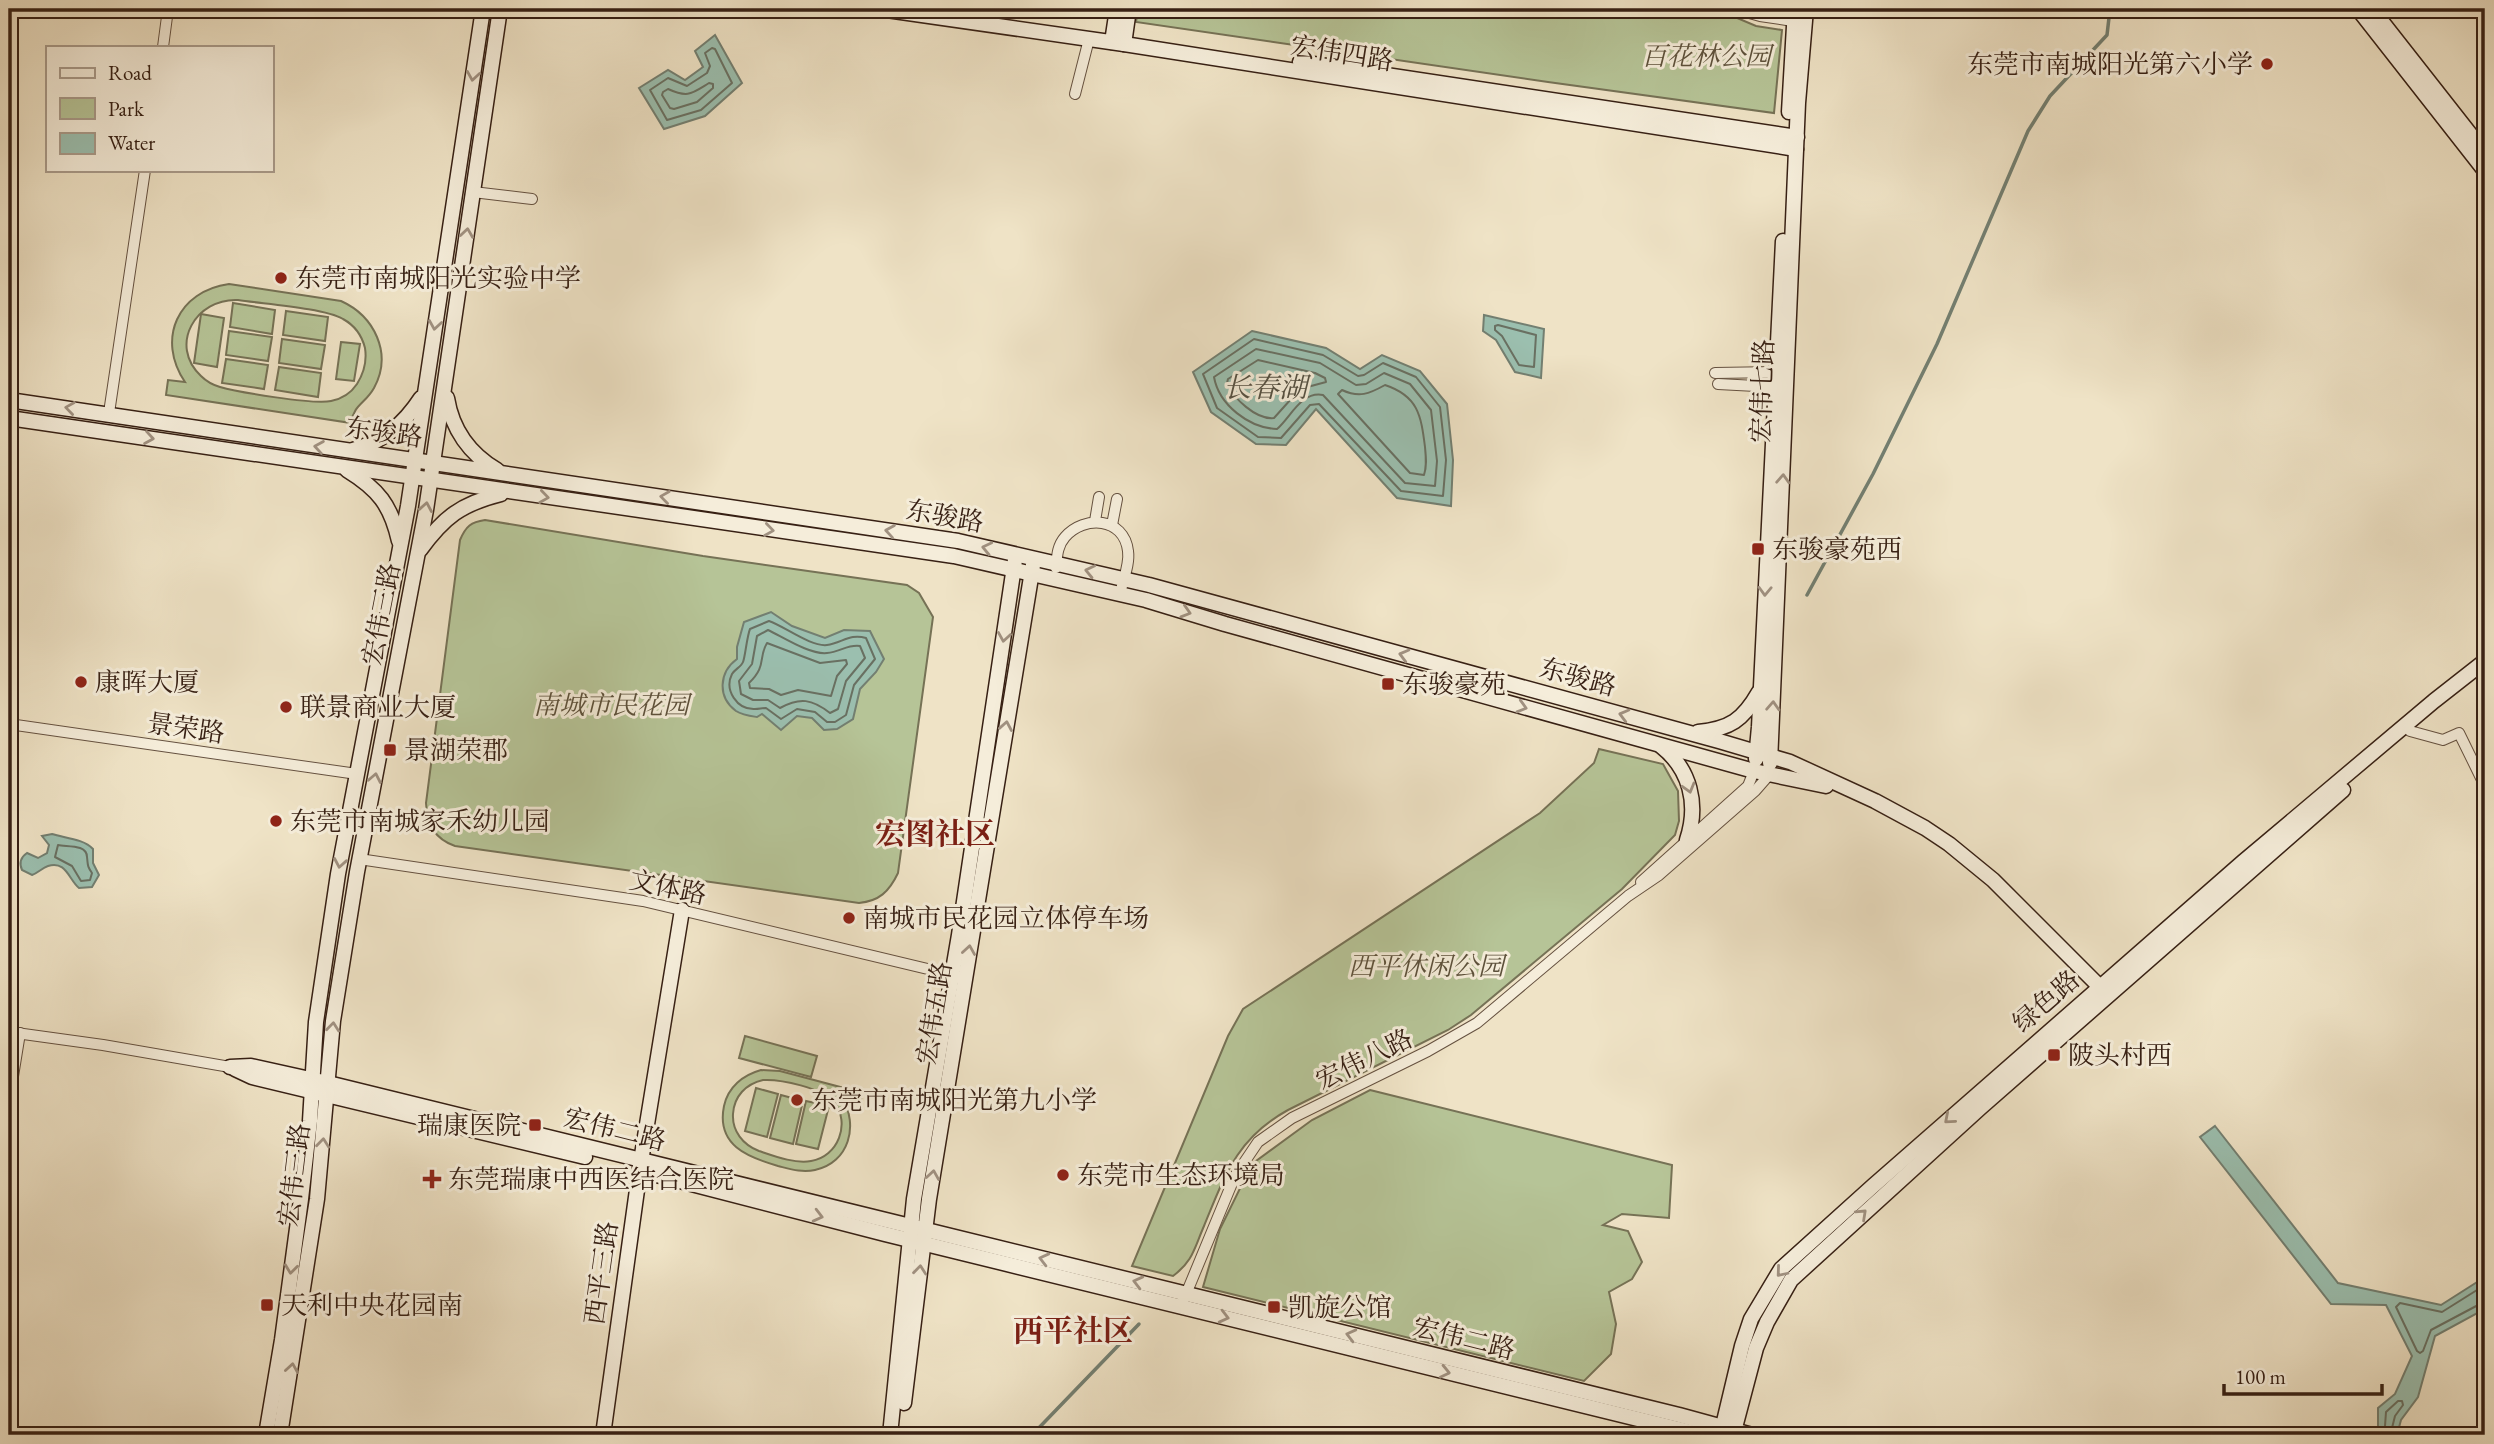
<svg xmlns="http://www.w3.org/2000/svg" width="2494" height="1444" font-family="'EB Garamond','Noto Serif SC',serif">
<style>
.green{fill:#b6c497;stroke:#767256;stroke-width:2;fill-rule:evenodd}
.water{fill:#9bbfaf;stroke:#737f71;stroke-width:2}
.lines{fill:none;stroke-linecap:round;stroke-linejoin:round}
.shore{stroke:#697062;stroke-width:2}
.stream{stroke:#737f71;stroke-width:3.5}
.street-casing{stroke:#655140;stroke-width:12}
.secondary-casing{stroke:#372014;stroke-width:17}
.street{stroke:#f5edda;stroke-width:10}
.secondary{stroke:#f5edda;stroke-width:14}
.oneway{stroke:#a09181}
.poi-dot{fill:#8f2418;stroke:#f5edda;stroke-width:2.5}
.labels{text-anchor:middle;stroke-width:6;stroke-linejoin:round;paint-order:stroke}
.street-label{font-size:26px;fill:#372014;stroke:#f5edda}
.park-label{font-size:26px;font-style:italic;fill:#5d513b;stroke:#f5edda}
.poi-label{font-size:26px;fill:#372014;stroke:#f5edda;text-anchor:start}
.water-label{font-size:28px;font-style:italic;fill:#555042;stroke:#f5edda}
.quarter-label{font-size:30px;font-weight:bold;fill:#7a1f14;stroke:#f5edda}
</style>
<rect width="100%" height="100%" fill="#efe3c6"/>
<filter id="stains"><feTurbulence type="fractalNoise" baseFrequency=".00286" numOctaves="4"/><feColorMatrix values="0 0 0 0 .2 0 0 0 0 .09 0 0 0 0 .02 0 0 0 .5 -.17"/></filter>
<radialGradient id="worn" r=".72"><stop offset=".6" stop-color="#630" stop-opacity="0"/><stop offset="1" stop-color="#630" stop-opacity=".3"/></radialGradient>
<g class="green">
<path d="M1138,9H1716L1756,26L1782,30L1774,113L1548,82L1136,22Z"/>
<path d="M2169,9H2229C2207,16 2189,23 2169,9Z"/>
<path d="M229,284L341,301C374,316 393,353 374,388C365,404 354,404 351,423L166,395L168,380L185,382C156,339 178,291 229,284ZM238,300C263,304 324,308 343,319C354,325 362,336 365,348C367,361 364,373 357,384C351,393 341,399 331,401C315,405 237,392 220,387C213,385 206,381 201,376C168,345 196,298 238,300Z"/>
<path d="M233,303L275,310L272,334L230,327Z"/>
<path d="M286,311L328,317L325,341L283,335Z"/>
<path d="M201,314L224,318L217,367L194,363Z"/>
<path d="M229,331L272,337L268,361L226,355Z"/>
<path d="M282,339L325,345L321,369L279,363Z"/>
<path d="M341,342L360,344L354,381L336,379Z"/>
<path d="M226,359L268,365L264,389L222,383Z"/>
<path d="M279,367L321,373L318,397L275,390Z"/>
<path d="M485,520L703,556L907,585L919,593L933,617L898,873C889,892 879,901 859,903L455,846C435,839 427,825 426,803L460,540C466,526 471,522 485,520Z"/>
<path d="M1599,749L1663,764L1678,791L1679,821L1675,835L1622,889L1471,1015L1448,1030L1288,1110C1237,1138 1225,1175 1204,1226C1194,1249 1193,1261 1173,1276L1132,1266L1228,1036L1243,1009L1540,813L1594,763Z"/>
<path d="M745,1036L817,1056L811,1077L739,1058Z"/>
<path d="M761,1070L780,1071L863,1093L860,1102L842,1098C859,1125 849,1163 815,1170C802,1173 790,1169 778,1166C747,1157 716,1145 724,1106C728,1087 743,1075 761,1070ZM763,1080C781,1079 822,1088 834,1102C851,1123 838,1157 811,1161C795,1164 774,1156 759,1151C743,1145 732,1131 733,1114C734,1096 746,1084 763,1080Z"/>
<path d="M756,1088L778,1094L767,1137L745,1131Z"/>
<path d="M1370,1090L1672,1165L1669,1218L1622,1214L1603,1225L1628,1231L1642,1262L1632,1279L1609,1292L1616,1324L1611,1354L1584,1381L1203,1287L1220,1229L1252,1164L1312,1120Z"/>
<path d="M781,1095L803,1101L793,1144L770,1138Z"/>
<path d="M806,1101L829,1106L818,1149L796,1144Z"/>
</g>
<g class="water">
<path d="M715,35L742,83L705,116L664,129L639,88L668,70L685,80L703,67L695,51Z"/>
<path d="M1484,315L1544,329L1541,378L1515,372L1496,340L1483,331Z"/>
<path d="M1252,331L1326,348L1360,369L1382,355L1420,371L1447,404L1453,460L1451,506L1397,498L1316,409L1286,445L1256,444L1211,412L1193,372Z"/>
<path d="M771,612L792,626L825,638L844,630L870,631L884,659L876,672L860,689L853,719L837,729L824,730L812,718L797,716L781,730L762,714L757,717C750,716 742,715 736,711C717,697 719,672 737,659V647L744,622Z"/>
<path d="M52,834C65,838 84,839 93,849V863L99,875L92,887L79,888C69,880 66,860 48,866C42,868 38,873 32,875L22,870C19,863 21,857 27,853L38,858L47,853L49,845L42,836Z"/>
<path d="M2215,1126L2338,1283L2441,1305L2485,1277V1309L2435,1336L2418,1397L2401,1420L2397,1435H2378V1408L2395,1394L2412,1356L2386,1305L2331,1304L2200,1137Z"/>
</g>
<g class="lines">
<g class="shore">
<path d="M712,48L715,49L732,83L701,110L667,120L650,90L668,78L687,86L707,73L710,66L705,53Z"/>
<path d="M709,83L713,84V88L697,102L674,109L670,108L662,95L663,92L668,89C688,98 691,94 709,83Z"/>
<path d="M1498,325L1536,335L1534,367L1519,365L1502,336L1495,330V326Z"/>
<path d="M1254,339L1323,355L1358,376L1364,375L1383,363L1416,377L1440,407L1446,460L1443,496L1401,491L1319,404L1310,405L1281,438L1258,437L1217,408L1203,374Z"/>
<path d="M1256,349L1320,363L1356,385L1366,384L1384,373L1410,384L1431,410L1437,461L1435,486L1405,483L1323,395C1301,391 1291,417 1277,429C1249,428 1219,405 1214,377Z"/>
<path d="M1258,360L1315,373L1325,378L1326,382L1300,389L1274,418C1256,420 1233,398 1227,383L1228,379Z"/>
<path d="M1385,385C1418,396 1421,415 1425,447C1426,457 1427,466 1424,475L1410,473L1338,394L1342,390C1359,398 1369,394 1385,385Z"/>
<path d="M769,621C784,626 811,647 827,645C842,643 850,633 866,638L875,659L854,685L846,715L835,722H827L815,712L797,709L781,719L766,708C762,708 759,709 755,709C737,710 724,690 732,674C735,669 741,667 743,662C745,658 747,636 750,629Z"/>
<path d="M768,630C783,637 810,655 827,653C840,652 848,644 860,646L865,658L846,681L838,709L830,713C812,699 800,697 780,708L768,700H753L741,694L739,681L752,664L757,636Z"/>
<path d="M767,643L820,663L846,660L847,664L837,676L831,696L798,690L781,695L769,689L750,688L749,683C767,666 758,658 767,643Z"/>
<path d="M58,845C67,847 87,844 87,857C88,865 87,866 92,873L90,880L81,881L72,866L55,857Z"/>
<path d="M2485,1285L2442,1312L2400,1303L2396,1307L2417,1351L2420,1353L2423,1351L2431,1330L2480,1304L2485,1303"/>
<path d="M2398,1401H2402L2403,1405L2395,1416L2392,1428L2387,1429L2385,1426L2386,1412Z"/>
</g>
<g class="stream">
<path d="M1807,595L1873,474L1937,344L2028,131L2050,96L2107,35L2110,9"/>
<path d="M1032,1435L1139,1324"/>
</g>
<g class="street-casing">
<g id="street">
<path d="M149,9L168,11"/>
<path d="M1735,9L1760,16L1793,21"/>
<path d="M163,47L168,9"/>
<path d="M1075,94L1089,39"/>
<path d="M473,192L532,199"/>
<path d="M1715,373L1776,372"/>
<path d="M1718,384L1775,387"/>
<path d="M109,413L145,170"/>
<path d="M1095,521L1099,497"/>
<path d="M1112,525L1117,499"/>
<path d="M1056,568C1057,557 1057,546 1065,537C1084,515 1124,517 1128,551C1130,564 1123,580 1120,594"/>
<path d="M9,724L357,774"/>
<path d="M2410,731L2443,740L2459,733L2485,786"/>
<path d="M359,859L643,901L957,976"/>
<path d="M1641,882L1748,786L1754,771"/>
<path d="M9,1032L103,1045L230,1067"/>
<path d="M9,1101L20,1033"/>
<path d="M1184,1299L1235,1176L1258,1142L1292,1118L1428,1051L1477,1023L1628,896L1659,875L1755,791L1769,775"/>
</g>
</g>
<g class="secondary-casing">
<g id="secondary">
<path d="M880,9L1124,44L1796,149"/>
<path d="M2358,9L2485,171"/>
<path d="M2372,9L2485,153"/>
<path d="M1112,42L1117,9"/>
<path d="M1124,44L1129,9"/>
<path d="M1300,62L1797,137"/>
<path d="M1789,112L1795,9"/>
<path d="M447,398C452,429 470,454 497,470"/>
<path d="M9,400L958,541L1149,585L1719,741L1790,762L1875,801L1925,828L1949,844L1993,880L2108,995"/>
<path d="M9,418L954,556L1146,600L1225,624L1754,771L1826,786"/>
<path d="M353,450C384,441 404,424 421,398"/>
<path d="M347,470C378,489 391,505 399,541"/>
<path d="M420,550C444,517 461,504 501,494"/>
<path d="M1698,732C1730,729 1743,720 1759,692"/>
<path d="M1661,746C1690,769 1699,804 1687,840"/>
<path d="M1756,759L1759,727L1783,241"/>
<path d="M1770,763L1798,103L1806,9"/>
<path d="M230,1067L251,1066L328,1083L1240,1307L1679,1415L1752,1435"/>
<path d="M235,1069L252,1077L585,1157"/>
<path d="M645,1172L885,1234L1703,1435"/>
<path d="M904,1403L929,1199L1033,565"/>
<path d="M1721,1434L1742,1346L1751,1319L1781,1269L1873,1186L2243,862L2434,701L2485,661"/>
<path d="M266,1435L282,1340L301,1199L310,1121L316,1022L338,874L408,506L483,9"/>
<path d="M280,1435L317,1199L333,1021L357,872L426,510L500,9"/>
<path d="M603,1435L641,1161L682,910"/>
<path d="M890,1435L914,1199L959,935L1015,560"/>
<path d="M1733,1435L1756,1348L1767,1322L1791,1280L1980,1108L2343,790"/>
</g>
</g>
<use href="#street" class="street"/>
<use href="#secondary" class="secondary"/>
</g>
<defs><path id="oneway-chevron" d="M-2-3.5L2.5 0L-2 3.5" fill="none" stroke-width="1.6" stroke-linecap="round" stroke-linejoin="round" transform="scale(1.75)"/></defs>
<g class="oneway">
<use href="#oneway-chevron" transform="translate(473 76) rotate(99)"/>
<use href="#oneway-chevron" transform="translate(467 233) rotate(-82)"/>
<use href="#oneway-chevron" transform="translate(435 325) rotate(99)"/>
<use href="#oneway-chevron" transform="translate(70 408) rotate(-172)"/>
<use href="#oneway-chevron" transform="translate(149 438) rotate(9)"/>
<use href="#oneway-chevron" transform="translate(319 447) rotate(-171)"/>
<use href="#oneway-chevron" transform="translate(1783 479) rotate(-87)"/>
<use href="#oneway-chevron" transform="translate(544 497) rotate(8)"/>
<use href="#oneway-chevron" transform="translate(665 497) rotate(-172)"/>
<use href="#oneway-chevron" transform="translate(426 507) rotate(-80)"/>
<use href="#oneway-chevron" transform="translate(769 530) rotate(8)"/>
<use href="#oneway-chevron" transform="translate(890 531) rotate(-171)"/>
<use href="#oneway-chevron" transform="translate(987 548) rotate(-167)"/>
<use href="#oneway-chevron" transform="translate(1090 571) rotate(-167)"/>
<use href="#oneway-chevron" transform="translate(1765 591) rotate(92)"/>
<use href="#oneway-chevron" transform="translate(1186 612) rotate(17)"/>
<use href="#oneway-chevron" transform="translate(1004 637) rotate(99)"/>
<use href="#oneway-chevron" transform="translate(1404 655) rotate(-165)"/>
<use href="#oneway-chevron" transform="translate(1773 706) rotate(-87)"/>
<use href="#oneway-chevron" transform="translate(1522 707) rotate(16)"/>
<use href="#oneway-chevron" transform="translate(1624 715) rotate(-165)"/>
<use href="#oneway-chevron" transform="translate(1006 726) rotate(-80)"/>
<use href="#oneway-chevron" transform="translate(375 778) rotate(-79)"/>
<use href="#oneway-chevron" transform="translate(1689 788) rotate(74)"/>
<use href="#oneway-chevron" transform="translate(340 863) rotate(100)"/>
<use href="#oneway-chevron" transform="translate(969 950) rotate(-81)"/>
<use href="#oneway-chevron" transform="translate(333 1027) rotate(-84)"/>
<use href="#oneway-chevron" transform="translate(1949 1119) rotate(139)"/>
<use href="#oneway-chevron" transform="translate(323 1143) rotate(-84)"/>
<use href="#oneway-chevron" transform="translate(933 1175) rotate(-81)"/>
<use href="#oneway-chevron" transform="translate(1862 1214) rotate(-43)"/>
<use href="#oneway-chevron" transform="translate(818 1216) rotate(14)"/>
<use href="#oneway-chevron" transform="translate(1044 1259) rotate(-166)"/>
<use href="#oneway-chevron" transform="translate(291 1269) rotate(97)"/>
<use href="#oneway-chevron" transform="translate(920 1270) rotate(-84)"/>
<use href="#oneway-chevron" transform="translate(1781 1272) rotate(130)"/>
<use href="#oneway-chevron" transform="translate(1138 1282) rotate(-166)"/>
<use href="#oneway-chevron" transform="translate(1224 1317) rotate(14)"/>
<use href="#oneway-chevron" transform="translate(1351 1335) rotate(-166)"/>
<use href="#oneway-chevron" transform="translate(292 1368) rotate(-81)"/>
<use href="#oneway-chevron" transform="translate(1445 1372) rotate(13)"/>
</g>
<g class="poi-dot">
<circle cx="2267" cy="64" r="7"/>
<circle cx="281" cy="278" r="7"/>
<rect x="1751" y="542" width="14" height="14" rx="3.5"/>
<circle cx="81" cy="682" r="7"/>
<rect x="1381" y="677" width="14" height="14" rx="3.5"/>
<circle cx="286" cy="707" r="7"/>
<rect x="383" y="743" width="14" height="14" rx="3.5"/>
<circle cx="276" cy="821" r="7"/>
<circle cx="849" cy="918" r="7"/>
<rect x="2047" y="1048" width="14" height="14" rx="3.5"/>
<circle cx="797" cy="1100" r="7"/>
<rect x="528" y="1118" width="14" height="14" rx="3.5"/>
<circle cx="1063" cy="1175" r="7"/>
<path d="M428.5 1168.5h7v7h7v7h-7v7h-7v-7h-7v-7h7z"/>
<rect x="260" y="1298" width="14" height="14" rx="3.5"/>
<rect x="1267" y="1300" width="14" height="14" rx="3.5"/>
</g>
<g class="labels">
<g class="street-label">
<text transform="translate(1342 53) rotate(9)" y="9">宏伟四路</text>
<text transform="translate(1762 391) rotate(-88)" y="9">宏伟七路</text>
<text transform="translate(384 432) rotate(8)" y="9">东骏路</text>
<text transform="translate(945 516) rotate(10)" y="9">东骏路</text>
<text transform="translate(381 614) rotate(-79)" y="9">宏伟三路</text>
<text transform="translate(1578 677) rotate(15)" y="9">东骏路</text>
<text transform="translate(186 728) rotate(8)" y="9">景荣路</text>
<text transform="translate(668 887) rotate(12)" y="9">文体路</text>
<text transform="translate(2046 1001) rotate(-41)" y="9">绿色路</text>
<text transform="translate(934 1013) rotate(-81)" y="9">宏伟五路</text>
<text transform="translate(1364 1059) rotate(-26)" y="9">宏伟八路</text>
<text transform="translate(615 1129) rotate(14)" y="9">宏伟二路</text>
<text transform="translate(294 1175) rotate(-83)" y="9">宏伟三路</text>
<text transform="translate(601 1273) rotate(-82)" y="9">西平三路</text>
<text transform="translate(1464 1338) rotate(14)" y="9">宏伟二路</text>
</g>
<g class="park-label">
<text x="1706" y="65">百花林公园</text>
<text x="611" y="714">南城市民花园</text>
<text x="1426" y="975">西平休闲公园</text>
</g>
<g class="poi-label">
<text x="2253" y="73" text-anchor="end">东莞市南城阳光第六小学</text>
<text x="295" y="287">东莞市南城阳光实验中学</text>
<text x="1772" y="558">东骏豪苑西</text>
<text x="95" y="691">康晖大厦</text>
<text x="1402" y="693">东骏豪苑</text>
<text x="300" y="716">联景商业大厦</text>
<text x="404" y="759">景湖荣郡</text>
<text x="290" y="830">东莞市南城家禾幼儿园</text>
<text x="863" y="927">南城市民花园立体停车场</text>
<text x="2068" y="1064">陂头村西</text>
<text x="811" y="1109">东莞市南城阳光第九小学</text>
<text x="521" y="1134" text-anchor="end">瑞康医院</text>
<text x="1077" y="1184">东莞市生态环境局</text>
<text x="448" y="1188">东莞瑞康中西医结合医院</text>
<text x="281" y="1314">天利中央花园南</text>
<text x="1288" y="1316">凯旋公馆</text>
</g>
<g class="water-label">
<text x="1265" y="397">长春湖</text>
</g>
<g class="quarter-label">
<text x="935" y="844">宏图社区</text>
<text x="1073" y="1341">西平社区</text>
</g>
</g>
<rect width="2494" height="1444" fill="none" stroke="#efe3c6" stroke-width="35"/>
<rect x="10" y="10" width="2473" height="1423" fill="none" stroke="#372014" stroke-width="3.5"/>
<rect x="18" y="18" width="2459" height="1409" fill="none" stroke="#372014" stroke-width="2"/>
<rect x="46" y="46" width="228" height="126" fill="#f5edda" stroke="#a99b8b" stroke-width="2"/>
<rect x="60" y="68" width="35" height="10" fill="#f5edda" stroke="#a99b8b" stroke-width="2"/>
<text x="108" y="80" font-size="21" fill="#372014">Road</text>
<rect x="60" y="98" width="35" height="21" fill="#b6c497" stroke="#a99b8b" stroke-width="2"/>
<text x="108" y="116" font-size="21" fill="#372014">Park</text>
<rect x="60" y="133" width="35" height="21" fill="#9bbfaf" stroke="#a99b8b" stroke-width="2"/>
<text x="108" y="150" font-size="21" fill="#372014">Water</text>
<path d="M2224 1384v10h158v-10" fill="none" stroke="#372014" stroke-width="3.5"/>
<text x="2235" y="1384" font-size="21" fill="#372014" stroke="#f5edda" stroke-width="5" paint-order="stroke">100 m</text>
<rect width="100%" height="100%" filter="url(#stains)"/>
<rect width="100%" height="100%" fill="url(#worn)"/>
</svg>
